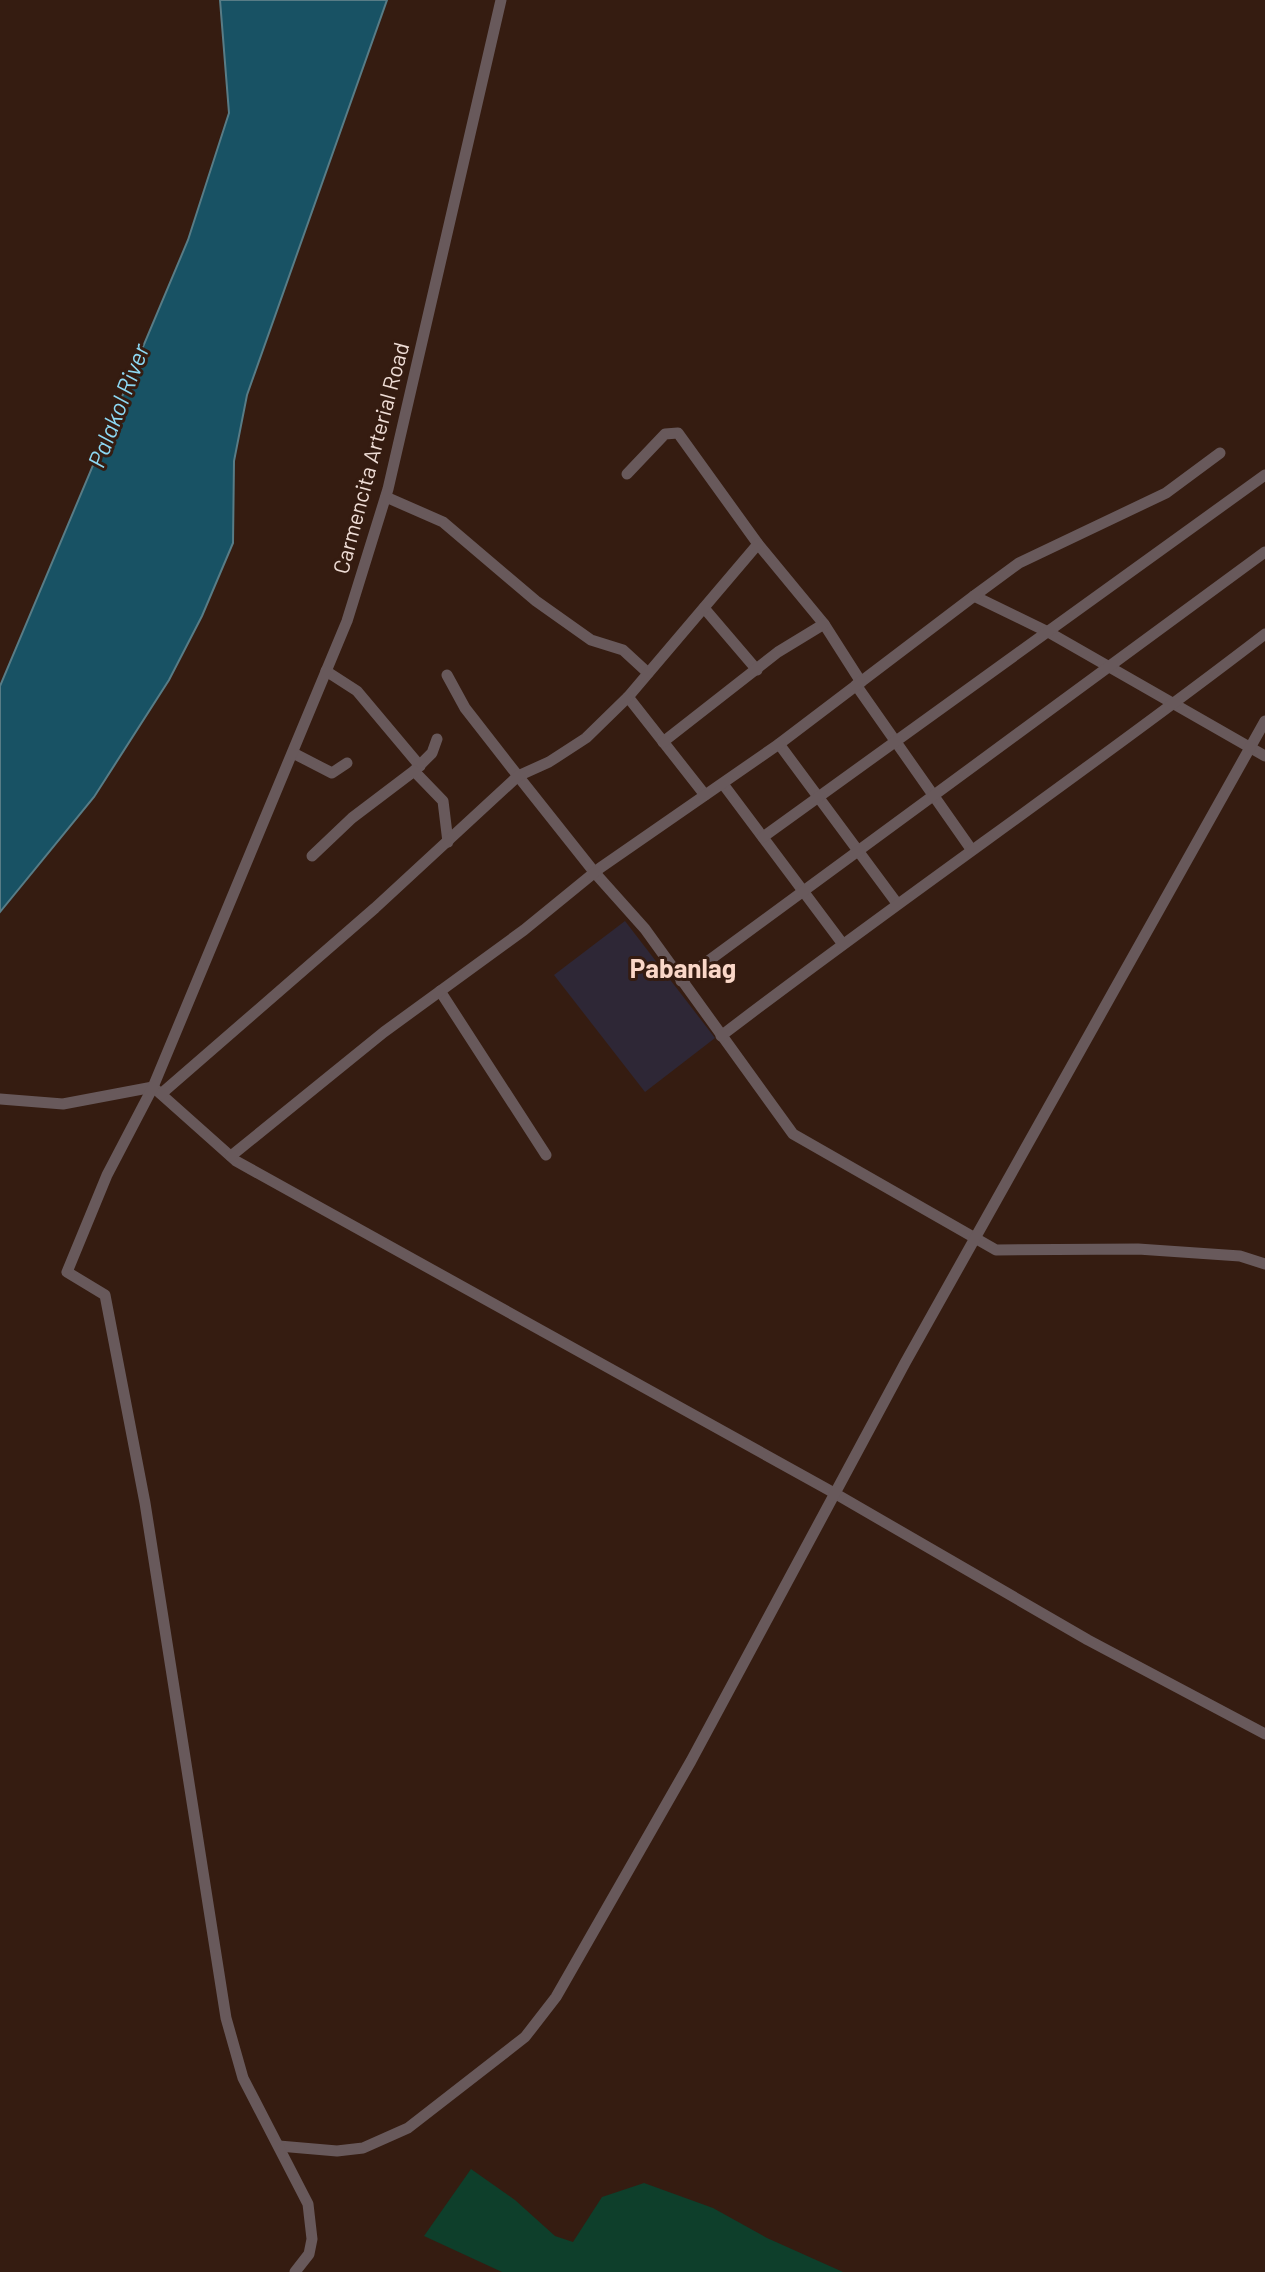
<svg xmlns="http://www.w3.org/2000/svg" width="1265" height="2272" font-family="Barlow,sans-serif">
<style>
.education{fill:#2e2736}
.green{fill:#0e3f2b}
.water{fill:#185264;stroke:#587c86;stroke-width:2}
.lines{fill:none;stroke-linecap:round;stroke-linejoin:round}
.street{stroke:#68595b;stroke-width:11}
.labels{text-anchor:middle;stroke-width:6;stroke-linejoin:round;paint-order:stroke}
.street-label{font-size:22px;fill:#efddd6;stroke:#351c11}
.water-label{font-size:24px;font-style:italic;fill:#8dd8f3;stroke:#351c11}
.quarter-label{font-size:26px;font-weight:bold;fill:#fad7c8;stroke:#351c11}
</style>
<rect width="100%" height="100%" fill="#351c11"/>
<path class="education" d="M625,921L715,1038L645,1092L554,975Z"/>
<path class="green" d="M471,2169L515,2200L555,2236L573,2242L602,2197L644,2183L713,2208L767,2238L843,2272H502L424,2236Z"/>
<path class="water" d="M220,0H387L247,395L234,461L233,543L202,616L169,680L94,797L0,912V686L188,240L229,113Z"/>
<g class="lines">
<g class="street">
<path d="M627,474L665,434L678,433L758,544L824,624L861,682"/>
<path d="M386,497L443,522L536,601L591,640L623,650L648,673"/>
<path d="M974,596L1050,633L1265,756"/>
<path d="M704,608L757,670"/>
<path d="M326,671L357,691L420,766"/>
<path d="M447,675L465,708L518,776L595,873L645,929L793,1134L996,1250L1138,1249L1240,1256L1265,1264"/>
<path d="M856,685L971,849"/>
<path d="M628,697L705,795"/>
<path d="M663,742L778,652L824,624"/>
<path d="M779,744L896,902"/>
<path d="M293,753L332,773L347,763"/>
<path d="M415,770L432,753L437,739"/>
<path d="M723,784L842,943"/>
<path d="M763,837L1265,475"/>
<path d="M312,856L352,818L414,771L443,801L448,842"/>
<path d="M681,981L1265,552"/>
<path d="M440,991L546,1155"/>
<path d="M721,1036C900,899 1086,772 1265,634"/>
<path d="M153,1087L236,1161L836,1494L1088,1640L1265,1734"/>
<path d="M161,1094L375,908L518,776L549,762L586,738L628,697L758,544"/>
<path d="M0,1099L63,1104L153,1087"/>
<path d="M231,1156L384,1032L524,930L600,868L779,744L974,596L1019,563L1166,493L1220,453"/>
<path d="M279,2146L337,2151L363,2148L408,2128L525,2037L556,1997L691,1761L905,1363L1265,721"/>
<path d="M295,2272L309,2254L312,2239L308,2204L243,2078L226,2018L145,1503L105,1295L67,1272L107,1175L153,1087L347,621L388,489L501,0"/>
</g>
</g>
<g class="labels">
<g class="street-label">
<text transform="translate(371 458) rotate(-75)" y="8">Carmencita Arterial Road</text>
</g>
<g class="water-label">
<text transform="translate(119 406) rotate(-69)" y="8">Palakol River</text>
</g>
<g class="quarter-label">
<text x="683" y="978">Pabanlag</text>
</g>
</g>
</svg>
